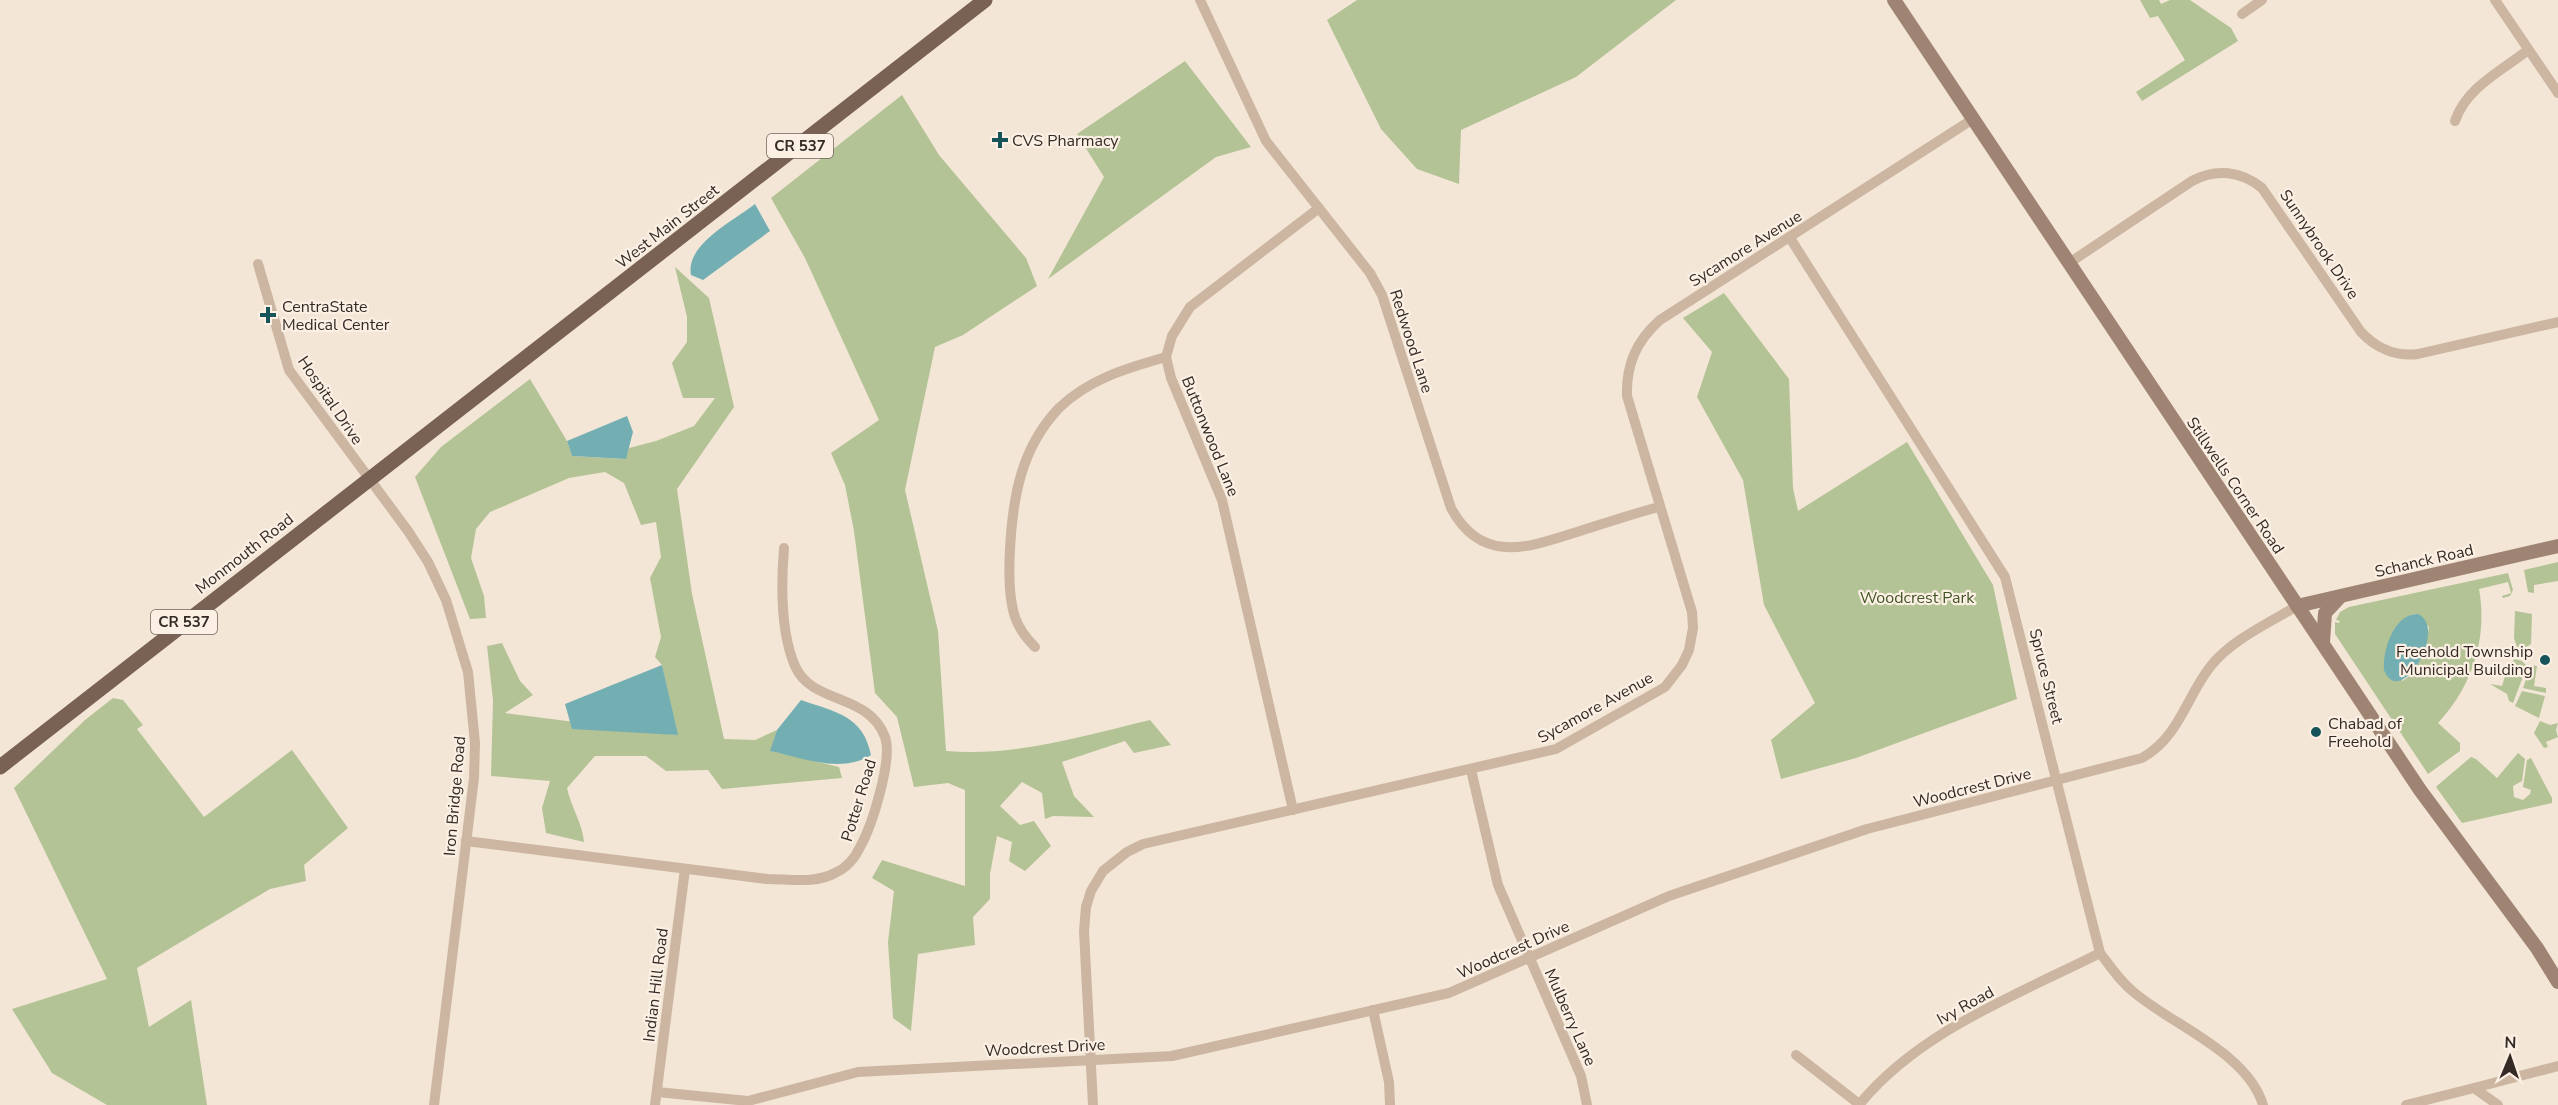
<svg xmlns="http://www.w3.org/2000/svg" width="2558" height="1105" font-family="'Nunito Sans',sans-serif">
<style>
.green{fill:#b3c395;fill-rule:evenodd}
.water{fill:#73aeb2}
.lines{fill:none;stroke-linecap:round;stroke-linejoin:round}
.street{stroke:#ccb6a2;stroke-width:10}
.secondary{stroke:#9f8473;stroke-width:14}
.primary{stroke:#796154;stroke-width:15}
.poi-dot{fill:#17545a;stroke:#fbf0e3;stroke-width:2}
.labels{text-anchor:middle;stroke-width:4.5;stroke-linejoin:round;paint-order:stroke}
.shield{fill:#fbf0e3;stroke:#70655e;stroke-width:1.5}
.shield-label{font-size:15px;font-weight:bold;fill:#352a25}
.poi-label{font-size:16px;fill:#352a25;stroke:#fbf0e3;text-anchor:start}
.street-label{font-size:16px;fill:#352a25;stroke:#fbf0e3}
.park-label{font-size:16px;fill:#435627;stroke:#fbf0e3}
</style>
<rect width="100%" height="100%" fill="#f3e6d6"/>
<g class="green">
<path d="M1357,0H1676L1576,77L1461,130L1459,184L1417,169L1381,129L1327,20Z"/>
<path d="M2140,0H2159L2161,4L2170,0H2190L2231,28L2238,41L2142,101L2136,92L2185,60L2158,16L2150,18Z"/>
<path d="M1185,61L1251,147L1216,157L1048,279L1104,177L1077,134Z"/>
<path d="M902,95L939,155L1026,258L1037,286L963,335L935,347L905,490L938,631L946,751C1015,757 1083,736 1150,720L1171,745L1134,753L1125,741L1062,762L1074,796L1094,817L1053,816L1045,819L1042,793L1022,782L1000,806L1020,825L1034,821L1051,846L1025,871L1009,861L1012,842L997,836L990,874V899L973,917L975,945L918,954L911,1031L893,1018L888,942L894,891L872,878L882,860L965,886V790L948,783L914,787L897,717L875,693L854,531L845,485L831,453L879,420L805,258L771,198Z"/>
<path d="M675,267L709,298L734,407L677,489L692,594L724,739L755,740L777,730L771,751L839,767L842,778L722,789L708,770L666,771L646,756H595L567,788C571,807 582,822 584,842L546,833L542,808L550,781L491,776L493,700L487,646L502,643L520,681L533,695L505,713L677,735L662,665L655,657L661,637L650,578L661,557L656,522L641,525L624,483L605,472L569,478L490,512L476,529L471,558L484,596L486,618L470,619L415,477L441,447L530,379L567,441L572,456L625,459L629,448L656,441L694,426L715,398H683L672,363L687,342V317Z"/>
<path d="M1724,293L1789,379L1793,488L1798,511L1907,442L1993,585L2017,699L1856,758L1781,779L1771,740L1815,703L1764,605L1743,480L1697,397L1712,352L1683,318Z"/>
<path d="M2558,562V581L2534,585V593L2528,592L2524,570Z"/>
<path d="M2508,573L2513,590L2510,596L2503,598L2502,596L2511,593L2508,582L2479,589C2488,638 2472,687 2438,723L2460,743V751L2428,774L2335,634V622L2339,623L2340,621L2336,620L2340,612L2349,607ZM2414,614L2429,627C2426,644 2419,674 2402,681L2386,649L2399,623Z"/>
<path d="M2515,611L2532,614L2531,644L2525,648L2517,647L2514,638Z"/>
<path d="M2515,659L2522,661L2527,666L2513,703L2509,701L2507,694L2490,684L2502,686L2508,666Z"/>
<path d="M2531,665L2537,666L2534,686L2546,688V693L2523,688Z"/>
<path d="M2522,691L2545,696L2539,718L2515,706Z"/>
<path d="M113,698L123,700L143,725L137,729L204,817L292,750L348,828L304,865L306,881L270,889L137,968L149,1027L191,1000L207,1105H107L52,1073L12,1009L107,979L14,788L85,720Z"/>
<path d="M2540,721L2550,725L2558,723L2556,730L2558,737L2546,742L2548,747L2544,748L2534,733Z"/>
<path d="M2518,753L2525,759L2522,781L2513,786L2514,797L2523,800L2530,794L2531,790L2523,787L2527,760L2531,758L2552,798V803L2462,823L2436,787L2438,785L2471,757L2476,759L2497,778Z"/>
</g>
<g class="water">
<path d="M755,204L770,231L703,280L691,275C685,245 733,221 755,204Z"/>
<path d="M627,416L633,432L626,459L572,456L567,441Z"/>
<path d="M2418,614C2449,628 2400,711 2384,670C2382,651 2394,613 2418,614Z"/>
<path d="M662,665L678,735L572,729L565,704Z"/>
<path d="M801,700C835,712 863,715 871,755C841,774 803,758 770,751L777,730Z"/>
</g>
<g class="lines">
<g class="street">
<path d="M1200,0L1266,141L1370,273L1382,295L1451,508C1482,566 1530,547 1580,531C1606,523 1632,514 1659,507"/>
<path d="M2495,0L2558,93"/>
<path d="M2242,14L2262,0"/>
<path d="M2455,121C2467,87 2500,72 2528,50"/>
<path d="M1790,238L2005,577L2100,953C2111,967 2121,983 2136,994C2175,1026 2248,1054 2263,1105"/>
<path d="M2069,263L2192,181C2216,168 2241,171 2262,188L2361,332C2376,348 2396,357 2418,354L2558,322"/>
<path d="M258,264L289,370L408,531L428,562L446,600L468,672L475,743L474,778L434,1105"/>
<path d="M1035,647C1026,638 1019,629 1015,617C1004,584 1011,509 1021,475C1028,451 1041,427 1059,408C1089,379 1127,368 1166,357"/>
<path d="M1471,770L1498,885L1581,1076L1587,1105"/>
<path d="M1293,810L1222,500L1171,378L1166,357L1172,336L1190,307L1319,208"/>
<path d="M466,841L767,879C790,879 815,884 835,873C846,868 855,858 860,847C872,826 893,759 885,737C868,692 812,705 795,666C780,631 781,585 784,548"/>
<path d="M1373,1010L1389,1082L1390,1105"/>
<path d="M1796,1055L1859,1104"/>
<path d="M2474,1088L2558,1066"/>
<path d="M657,1092L748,1101L858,1072L1172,1056L1449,993L1669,896L1867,829L2142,758C2179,737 2186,698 2210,667C2231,640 2269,623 2297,606"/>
<path d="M655,1105L685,869"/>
<path d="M1093,1105L1084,931L1086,907L1091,891L1103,871L1127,852L1143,844L1556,749L1665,687L1682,665L1689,650L1693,628L1692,612L1627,396C1626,365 1636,341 1660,320L1973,119"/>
<path d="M1859,1105C1919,1031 2017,995 2100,953"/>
<path d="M2406,1105L2474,1088L2498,1105"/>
</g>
<g class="secondary">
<path d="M1894,0L2420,790L2537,948L2558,982"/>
<path d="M2297,606L2558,546"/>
<path d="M2323,642L2325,613L2340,597"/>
</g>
<path class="primary" d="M0,767L985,0"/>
</g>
<g class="poi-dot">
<path d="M997 131h6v6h6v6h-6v6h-6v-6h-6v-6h6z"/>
<path d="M265 306h6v6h6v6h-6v6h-6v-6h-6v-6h6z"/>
<circle cx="2545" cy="660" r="6"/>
<circle cx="2316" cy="732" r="6"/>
</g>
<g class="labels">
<g class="shield">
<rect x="767" y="134" width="66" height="24" rx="4.5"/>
<rect x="151" y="610" width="66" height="24" rx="4.5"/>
</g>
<g class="shield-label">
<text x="800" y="151">CR 537</text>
<text x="184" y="627">CR 537</text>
</g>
<g class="poi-label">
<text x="1012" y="146">CVS Pharmacy</text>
<text x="282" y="312">CentraState<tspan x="282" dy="18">Medical Center</tspan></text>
<text x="2533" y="657" text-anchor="end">Freehold Township<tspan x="2533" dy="18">Municipal Building</tspan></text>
<text x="2328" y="729">Chabad of<tspan x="2328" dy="18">Freehold</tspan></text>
</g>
<g class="street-label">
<text transform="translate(667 226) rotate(-38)" y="6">West Main Street</text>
<text transform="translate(2320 244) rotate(56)" y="6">Sunnybrook Drive</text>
<text transform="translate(1745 248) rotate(-32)" y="6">Sycamore Avenue</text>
<text transform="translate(1412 341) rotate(72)" y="6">Redwood Lane</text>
<text transform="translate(331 400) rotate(56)" y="6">Hospital Drive</text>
<text transform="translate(1211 436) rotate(68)" y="6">Buttonwood Lane</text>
<text transform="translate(2236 485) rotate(56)" y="6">Stillwells Corner Road</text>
<text transform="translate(244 553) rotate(-38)" y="6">Monmouth Road</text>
<text transform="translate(2424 560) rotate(-13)" y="6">Schanck Road</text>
<text transform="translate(2047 676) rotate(76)" y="6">Spruce Street</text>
<text transform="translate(1595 707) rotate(-29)" y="6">Sycamore Avenue</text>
<text transform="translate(1972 787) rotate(-14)" y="6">Woodcrest Drive</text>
<text transform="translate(454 796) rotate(-85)" y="6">Iron Bridge Road</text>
<text transform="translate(858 800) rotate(-73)" y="6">Potter Road</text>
<text transform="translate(1513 949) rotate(-24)" y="6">Woodcrest Drive</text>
<text transform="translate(655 985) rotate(-83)" y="6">Indian Hill Road</text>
<text transform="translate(1965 1005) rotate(-29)" y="6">Ivy Road</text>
<text transform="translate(1571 1017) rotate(66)" y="6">Mulberry Lane</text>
<text transform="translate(1045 1047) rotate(-3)" y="6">Woodcrest Drive</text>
</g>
<g class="park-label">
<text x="1917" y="603">Woodcrest Park</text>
</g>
</g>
<g transform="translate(2510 1057) rotate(2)" stroke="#fbf0e3" stroke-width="4.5" paint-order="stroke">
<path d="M0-4.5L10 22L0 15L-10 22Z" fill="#352a25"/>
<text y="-9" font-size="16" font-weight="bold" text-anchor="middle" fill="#352a25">N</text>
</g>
</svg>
